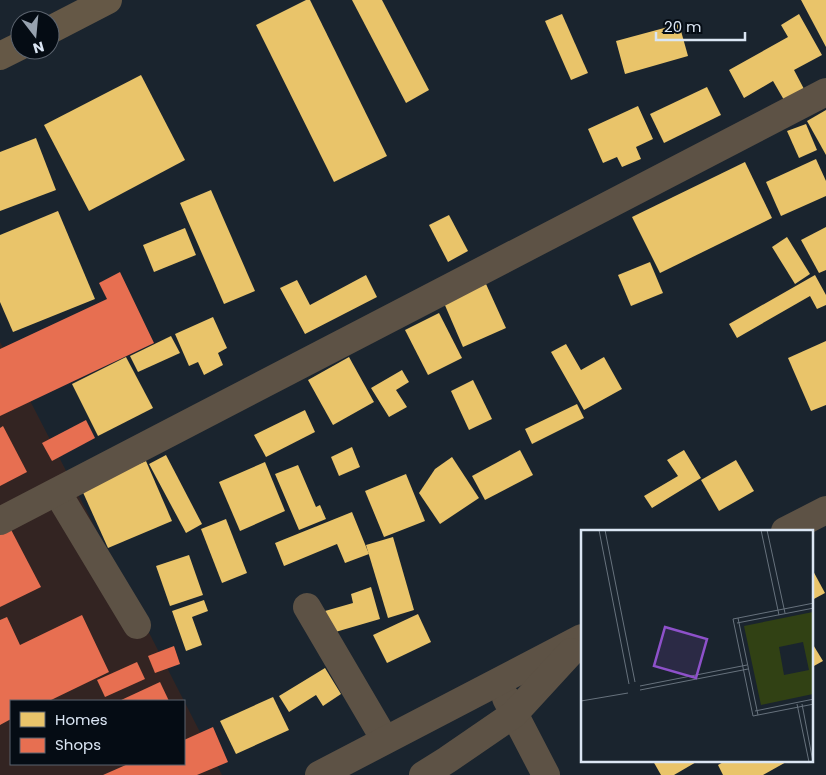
<svg xmlns="http://www.w3.org/2000/svg" width="826" height="775" font-family="Poppins,sans-serif">
<style>
.commercial{fill:#332422;fill-rule:evenodd}
.homes{fill:#e9c46a}
.shops{fill:#e76f51}
.lines{fill:none;stroke-linecap:round;stroke-linejoin:round}
.minor{stroke:#5d5245;stroke-width:28}
.major{stroke:#655846;stroke-width:28}
.inset-road{fill:none;stroke:#67727d;stroke-width:1}
.view{fill:#8e51ca;fill-opacity:0.15;stroke:#8e51ca;stroke-width:2.5}
.inset-edge{fill:none;stroke:#dbe6f4;stroke-width:2.5}
</style>
<rect width="100%" height="100%" fill="#1a242e"/>
<path class="commercial" d="M0,342L222,775H0ZM11,701H184V764H11Z"/>
<g class="homes">
<path d="M306,0H310L387,156L334,182L256,25Z"/>
<path d="M352,0H382L429,90L406,103Z"/>
<path d="M801,0H826V47Z"/>
<path d="M562,14L588,73L571,80L545,21Z"/>
<path d="M799,14L822,55L794,70L804,89L784,100L773,81L744,98L729,70L788,37L781,25Z"/>
<path d="M679,24L688,56L625,74L616,41Z"/>
<path d="M141,75L185,160L89,211L44,125Z"/>
<path d="M707,87L721,115L664,143L650,114Z"/>
<path d="M638,106L653,139L636,147L641,159L622,167L617,157L603,163L588,129Z"/>
<path d="M826,110V155L807,121Z"/>
<path d="M806,124L817,150L799,158L787,131Z"/>
<path d="M36,138L56,190L0,211V152Z"/>
<path d="M816,159L826,181V196L781,216L766,182Z"/>
<path d="M745,162L772,218L660,273L632,217Z"/>
<path d="M211,190L255,291L224,304L180,203Z"/>
<path d="M58,211L95,299L13,332L0,302V235Z"/>
<path d="M449,215L468,251L448,262L429,225Z"/>
<path d="M826,227V270L819,273L801,240Z"/>
<path d="M185,228L196,255L154,272L143,245Z"/>
<path d="M787,237L810,274L795,284L772,247Z"/>
<path d="M650,262L663,293L631,306L618,275Z"/>
<path d="M366,275L377,297L305,334L280,288L297,280L310,305Z"/>
<path d="M815,275L826,295V305L817,309L810,296L737,338L729,324Z"/>
<path d="M486,284L506,328L463,347L444,303Z"/>
<path d="M439,313L462,358L428,375L405,330Z"/>
<path d="M213,317L227,348L218,353L223,365L204,375L198,362L189,366L175,334Z"/>
<path d="M171,336L180,353L138,372L130,356Z"/>
<path d="M826,341V405L811,411L788,358Z"/>
<path d="M566,344L581,370L604,357L622,389L584,410L551,352Z"/>
<path d="M126,357L153,408L98,436L72,384Z"/>
<path d="M349,357L374,402L333,425L308,380Z"/>
<path d="M402,370L409,382L396,390L407,407L389,417L371,388Z"/>
<path d="M473,380L492,419L469,430L451,391Z"/>
<path d="M577,404L584,418L532,444L525,429Z"/>
<path d="M305,410L315,432L266,457L254,435Z"/>
<path d="M352,447L360,467L339,476L331,457Z"/>
<path d="M520,450L533,475L485,500L472,476Z"/>
<path d="M684,450L701,478L652,508L644,496L678,476L667,460Z"/>
<path d="M166,455L202,524L186,533L149,464Z"/>
<path d="M452,457L479,498L440,524L419,493L435,469Z"/>
<path d="M736,460L754,491L719,511L701,480Z"/>
<path d="M146,461L172,521L108,548L81,488Z"/>
<path d="M265,462L285,511L240,531L219,482Z"/>
<path d="M298,465L316,507L320,505L326,519L299,530L275,474Z"/>
<path d="M406,474L425,521L384,537L365,491Z"/>
<path d="M352,512L369,554L345,563L337,544L284,566L275,543Z"/>
<path d="M226,519L247,573L222,583L201,529Z"/>
<path d="M393,537L414,610L388,618L366,545Z"/>
<path d="M189,555L203,595L170,606L156,566Z"/>
<path d="M812,569L825,593L812,600Z"/>
<path d="M371,587L380,619L332,633L325,611L353,603L351,594Z"/>
<path d="M204,600L208,611L192,617L202,645L186,651L172,611Z"/>
<path d="M418,614L431,642L387,663L373,635Z"/>
<path d="M812,643L823,661L812,667Z"/>
<path d="M325,668L341,694L323,706L316,695L289,712L279,696Z"/>
<path d="M273,697L289,730L236,754L220,721Z"/>
<path d="M653,761H698L674,775H661Z"/>
<path d="M725,761H788L763,775H723L718,765Z"/>
</g>
<g class="shops">
<path d="M120,272L154,343L0,416V349L107,299L99,283Z"/>
<path d="M86,420L95,438L52,461L42,443Z"/>
<path d="M3,426L27,472L0,486V428Z"/>
<path d="M7,522L41,587L0,607V525Z"/>
<path d="M82,615L109,672L49,701H11V719L0,725V620L7,617L20,645Z"/>
<path d="M174,646L180,664L155,673L148,656Z"/>
<path d="M137,662L145,679L105,697L97,680Z"/>
<path d="M160,682L169,701H119Z"/>
<path d="M213,727L228,762L197,775H103L128,764H184V740Z"/>
</g>
<g class="lines">
<g class="minor">
<path d="M57,492L137,625"/>
<path d="M0,521L826,92"/>
<path d="M785,531L826,510"/>
<path d="M307,607L385,740"/>
<path d="M506,698L546,775"/>
<path d="M319,775L582,638"/>
<path d="M423,775L447,760L514,714L571,652"/>
</g>
<g class="major">
<path d="M50,30L108,0"/>
<path d="M0,56L20,46"/>
</g>
</g>
<g transform="translate(581 530)">
<rect width="232" height="232" fill="#1a242e"/>
<path d="M232,82V164L180,175L163,96ZM222,112L228,140L203,145L198,117Z" fill="#314114" fill-rule="evenodd"/>
<path class="inset-road" d="M18,0L48,154M24,0L54,152M180,0L198,85M186,0L204,83M233,73L152,89L172,186L233,174M157,88L177,185M156,93L233,78M59,156L166,135M59,160L167,139M0,171L47,163M216,174L228,232M221,174L232,232M174,181L233,169"/>
<path class="view" d="M84,97L126,109L115,148L73,136Z"/>
<rect width="232" height="232" class="inset-edge"/>
</g>
<rect x="10" y="700" width="175" height="65" fill="#050c14" stroke="#5b636e"/>
<rect x="20" y="712" width="25" height="15" fill="#e9c46a" stroke="#5b636e"/>
<text x="55" y="725" font-size="15" fill="#dbe6f4">Homes</text>
<rect x="20" y="738" width="25" height="15" fill="#e76f51" stroke="#5b636e"/>
<text x="55" y="750" font-size="15" fill="#dbe6f4">Shops</text>
<g transform="translate(35 35) rotate(164)"><circle r="24" fill="#050c14" stroke="#5b636e"/>
<path d="M0-4L9 19L0 12L-9 19Z" fill="#97a2af"/>
<text y="-8" font-size="14" font-weight="bold" text-anchor="middle" fill="#dbe6f4">N</text>
</g>
<path d="M656 32v8h89v-8" fill="none" stroke="#dbe6f4" stroke-width="2.5"/>
<text x="664" y="32" font-size="15" fill="#dbe6f4" stroke="#050c14" stroke-width="4" paint-order="stroke">20 m</text>
</svg>
